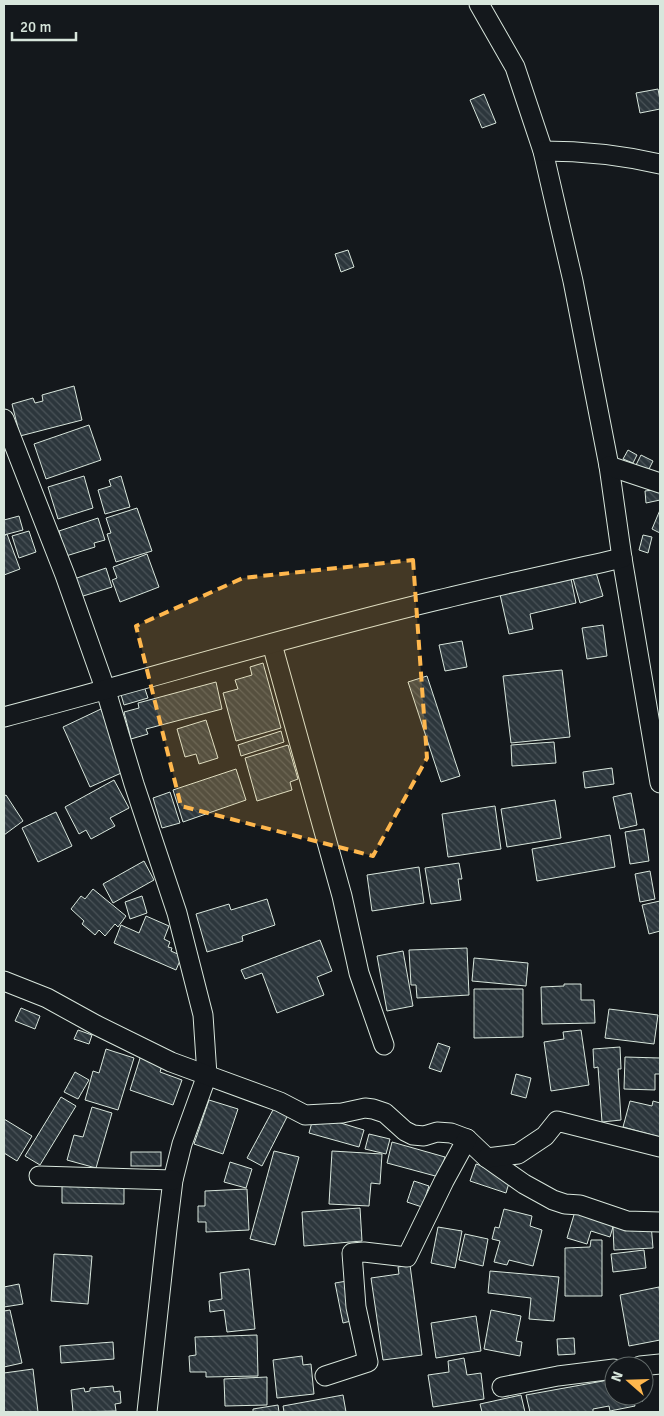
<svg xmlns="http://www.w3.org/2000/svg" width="664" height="1416" font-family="Signika,sans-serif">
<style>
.building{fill:url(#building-back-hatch);stroke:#d8e6dc}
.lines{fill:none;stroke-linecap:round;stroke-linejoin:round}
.minor-casing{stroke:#d8e6dc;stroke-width:21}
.minor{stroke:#14181c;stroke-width:19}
.marked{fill:#ffb74d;fill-opacity:0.2;stroke:#ffb74d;stroke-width:4;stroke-dasharray:10 6;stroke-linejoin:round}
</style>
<defs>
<pattern id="building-back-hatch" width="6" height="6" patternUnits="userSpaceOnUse" patternTransform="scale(1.25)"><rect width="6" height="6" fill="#2c363c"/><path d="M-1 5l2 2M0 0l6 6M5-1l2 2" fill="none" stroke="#4a5358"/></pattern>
</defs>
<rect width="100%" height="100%" fill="#14181c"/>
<g class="building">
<path d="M658,89L660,100V109L640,113L636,93Z"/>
<path d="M484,94L496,123L482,128L470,100Z"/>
<path d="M348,250L354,267L341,272L335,254Z"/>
<path d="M74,386L82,420L20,436L12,404L33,398L35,403L43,401L42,395Z"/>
<path d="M89,425L101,460L46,479L34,444Z"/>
<path d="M628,450L637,455L633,463L623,459Z"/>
<path d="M641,455L653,461L648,471L636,465Z"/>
<path d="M84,476L93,508L58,519L48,487Z"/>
<path d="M121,476L130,507L105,514L98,490L111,486L109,480Z"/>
<path d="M660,489V500L646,503L645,491Z"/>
<path d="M137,508L152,551L116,562L107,534L111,533L106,518Z"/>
<path d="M660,510V533L652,529Z"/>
<path d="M19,516L23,530L4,535V520Z"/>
<path d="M98,518L105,540L94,543L95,547L66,556L59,531Z"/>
<path d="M29,531L36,552L19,558L12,536Z"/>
<path d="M7,534L20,569L4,575V536Z"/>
<path d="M643,535L652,537L648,553L639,550Z"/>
<path d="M147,554L159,587L120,602L112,580L117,578L113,567Z"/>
<path d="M106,568L112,587L80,597L74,579Z"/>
<path d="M595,569L603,596L580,603L572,575Z"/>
<path d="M570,574L576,603L530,614L533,629L509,634L499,590Z"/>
<path d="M603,625L607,656L587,659L582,628Z"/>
<path d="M462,641L467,667L445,671L439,645Z"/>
<path d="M263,663L281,728L236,741L223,693L238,689L235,680L252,675L250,667Z"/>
<path d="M562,670L570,737L511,743L503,676Z"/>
<path d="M427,676L460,776L441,782L408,682Z"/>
<path d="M216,682L222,709L146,729L148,734L131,739L124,712L139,708L138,703Z"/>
<path d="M143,683L148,698L124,705L120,691Z"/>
<path d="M101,709L128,770L90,787L63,727Z"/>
<path d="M206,720L218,758L199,764L196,754L185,757L177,729Z"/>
<path d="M281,731L284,742L241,756L238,745Z"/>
<path d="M554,742L556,763L512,766L511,745Z"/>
<path d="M288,745L298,779L290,782L292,790L257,801L245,758Z"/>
<path d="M612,768L614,784L585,788L583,772Z"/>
<path d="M236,769L246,800L183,822L173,790Z"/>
<path d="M114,780L129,808L110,818L115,826L91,839L86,830L79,834L65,807Z"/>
<path d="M170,792L180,823L162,828L153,798Z"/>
<path d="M631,793L637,825L620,829L613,797Z"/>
<path d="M6,795L23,821L4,835V796Z"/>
<path d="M555,800L561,838L507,847L501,809Z"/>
<path d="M495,806L501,849L448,857L442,814Z"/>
<path d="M56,812L72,846L38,862L22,828Z"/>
<path d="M644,829L649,861L630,864L625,832Z"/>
<path d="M610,835L615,867L537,881L532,849Z"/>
<path d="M144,861L154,880L113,903L103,884Z"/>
<path d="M459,863L462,879H458L461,900L431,904L425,868Z"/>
<path d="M419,867L424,903L372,911L367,875Z"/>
<path d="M650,871L655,899L640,902L635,874Z"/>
<path d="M93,889L126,916L118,927L115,924L105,936L99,930L95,935L82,924L84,921L71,909L81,896L85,899Z"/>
<path d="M142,896L147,913L130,919L125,902Z"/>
<path d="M267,899L275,925L242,936L243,941L207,952L196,914L229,904L231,910Z"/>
<path d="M660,901V931L649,934L642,905Z"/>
<path d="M146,916L169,926L164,939L170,942L168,947L172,948L171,951L182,956L176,970L114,943L121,925L139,933Z"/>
<path d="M320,940L332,971L317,977L324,995L277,1013L262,973L245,979L241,970Z"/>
<path d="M467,948L469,995L417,998L416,985H411L409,950Z"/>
<path d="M403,951L413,1006L387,1011L377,956Z"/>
<path d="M474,958L528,963L526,986L472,981Z"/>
<path d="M564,984H581V1000H594L595,1023L542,1024L541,987L564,986Z"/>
<path d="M474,989H523V1037L474,1038Z"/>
<path d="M21,1008L40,1016L35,1029L15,1021Z"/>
<path d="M609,1009L658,1015L654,1044L605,1038Z"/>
<path d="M78,1030L92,1035L89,1044L74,1039Z"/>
<path d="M581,1030L589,1085L551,1091L544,1042L564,1039L563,1032Z"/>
<path d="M438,1043L450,1047L441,1072L429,1068Z"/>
<path d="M620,1047L621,1069H618L621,1120L602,1122L598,1067L594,1068L593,1049Z"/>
<path d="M106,1049L134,1058L118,1110L85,1100L93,1071L99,1073Z"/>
<path d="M141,1055L163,1063L160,1072L182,1080L173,1105L130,1090Z"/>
<path d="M625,1057L660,1058V1074H655V1090L624,1089Z"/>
<path d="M75,1072L89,1080L78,1099L64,1092Z"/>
<path d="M516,1074L531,1078L526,1098L511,1094Z"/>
<path d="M61,1097L76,1106L40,1165L25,1156Z"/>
<path d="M209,1100L238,1109L223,1154L194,1144Z"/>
<path d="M630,1101L652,1106L653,1101L660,1103V1137L623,1127Z"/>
<path d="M92,1107L112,1113L96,1168L67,1160L74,1135L83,1137Z"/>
<path d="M274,1108L288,1115L262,1166L247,1158Z"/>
<path d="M314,1115L364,1130L359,1147L309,1133Z"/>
<path d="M4,1119L32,1136L17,1161L4,1153Z"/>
<path d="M369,1134L390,1139L386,1154L365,1149Z"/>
<path d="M392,1142L445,1157L439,1177L387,1163Z"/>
<path d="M274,1151L299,1157L275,1245L250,1239Z"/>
<path d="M332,1151L382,1154L380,1184L371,1183L369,1206L329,1204Z"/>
<rect x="131" y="1152" width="30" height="14"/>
<path d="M230,1162L252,1169L246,1188L224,1182Z"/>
<path d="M476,1164L511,1176L506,1193L470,1181Z"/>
<path d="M414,1181L429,1186L422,1207L407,1202Z"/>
<path d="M62,1183L124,1184V1204L62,1203Z"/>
<path d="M247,1189L249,1230L206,1232V1222H198V1206H205V1191Z"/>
<path d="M360,1208L362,1241L304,1246L302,1212Z"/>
<path d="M576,1208L615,1220L610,1237L591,1231L587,1244L567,1238Z"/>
<path d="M504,1209L532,1216L530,1226L542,1230L533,1266L509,1260L507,1265L494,1262L500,1241L492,1239L495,1227L499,1228Z"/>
<path d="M651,1224L653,1248L614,1250L613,1227Z"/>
<path d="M438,1227L462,1231L455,1268L431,1263Z"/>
<path d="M465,1234L488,1239L483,1266L459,1260Z"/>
<path d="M591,1240H602V1296H565V1248L590,1247Z"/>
<path d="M644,1250L646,1268L613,1272L611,1254Z"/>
<path d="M54,1254L92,1256L88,1304L51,1301Z"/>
<path d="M410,1265L422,1355L383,1360L371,1278L399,1274L398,1267Z"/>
<path d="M249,1269L255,1329L227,1332L224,1310L210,1312L209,1301L222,1299L220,1273Z"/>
<path d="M490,1271L559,1277L554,1321L529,1319L531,1298L488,1293Z"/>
<path d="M347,1281L355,1320L343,1323L335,1283Z"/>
<path d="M19,1284L23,1304L4,1307V1287Z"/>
<path d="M659,1287L660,1296V1340L629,1346L620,1295Z"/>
<path d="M10,1310L22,1363L4,1367V1311Z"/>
<path d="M491,1310L521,1316L516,1341L522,1342L520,1356L484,1349Z"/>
<path d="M476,1316L481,1351L436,1358L431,1323Z"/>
<path d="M257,1335L258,1376L206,1377V1372H190L189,1356L196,1355L195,1337Z"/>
<path d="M574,1338L575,1354L558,1355L557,1339Z"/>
<path d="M113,1342L114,1359L61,1363L60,1346Z"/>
<path d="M302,1356L303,1365L311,1364L314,1394L277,1398L273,1360Z"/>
<path d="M464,1358L467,1375L481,1373L484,1399L433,1407L428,1375L449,1372L448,1361Z"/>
<path d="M33,1369L38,1412H4V1373Z"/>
<path d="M267,1377V1405L225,1406L224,1379Z"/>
<path d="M614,1379V1396H642L643,1401L634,1402L635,1406L610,1411L609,1406L593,1409V1412H530L526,1395Z"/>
<path d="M113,1386L114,1392L120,1391L121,1403L115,1404L116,1411L73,1412L71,1390L84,1388L85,1392L90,1391V1388Z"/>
<path d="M343,1395L346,1412H284L283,1406Z"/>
<path d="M521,1395L525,1412H482L480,1404Z"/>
<path d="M278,1405L279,1412H253V1409Z"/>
</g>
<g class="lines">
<g class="minor-casing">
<g id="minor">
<path d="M479,4L515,67L543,151L573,281L609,466L622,558L660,783"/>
<path d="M543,151C583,151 621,155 660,164"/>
<path d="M4,419L65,575L106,691L134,784L177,913L203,1015L207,1075L182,1144L173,1180L167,1229L147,1412"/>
<path d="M609,466L660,483"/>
<path d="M272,644L342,896L359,973L384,1045"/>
<path d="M4,717C149,679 292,635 438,600C499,585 561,572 622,558"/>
<path d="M4,981L47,998L96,1025L171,1062L280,1102L305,1115L342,1113L365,1108L373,1109L385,1113L405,1131L413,1135L424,1136L437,1132L451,1133L467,1139L487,1158L524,1184L553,1200L565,1204L580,1205L627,1221L660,1222"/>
<path d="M487,1158L518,1154L545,1136L557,1121L660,1147"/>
<path d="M39,1176L173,1180"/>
<path d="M640,1366L660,1364"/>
<path d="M325,1376L368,1362L356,1307L352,1253L364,1252L407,1257L444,1181L467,1139"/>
<path d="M502,1387L558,1376L614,1369"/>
</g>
</g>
<use href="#minor" class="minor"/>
</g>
<path class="marked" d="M413,560L427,758L373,856L181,806L136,626L243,578Z"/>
<rect width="664" height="1416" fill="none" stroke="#d8e6dc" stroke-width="10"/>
<g transform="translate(629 1381) rotate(290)"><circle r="24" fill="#14181c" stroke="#626a69"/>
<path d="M0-4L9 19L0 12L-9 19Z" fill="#ffb74d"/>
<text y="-8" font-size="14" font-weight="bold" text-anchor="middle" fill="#d8e6dc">N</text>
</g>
<path d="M12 32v8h64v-8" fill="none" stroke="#d8e6dc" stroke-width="2.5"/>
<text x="20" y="32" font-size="15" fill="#d8e6dc" stroke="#14181c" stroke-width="4" paint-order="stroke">20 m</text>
</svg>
